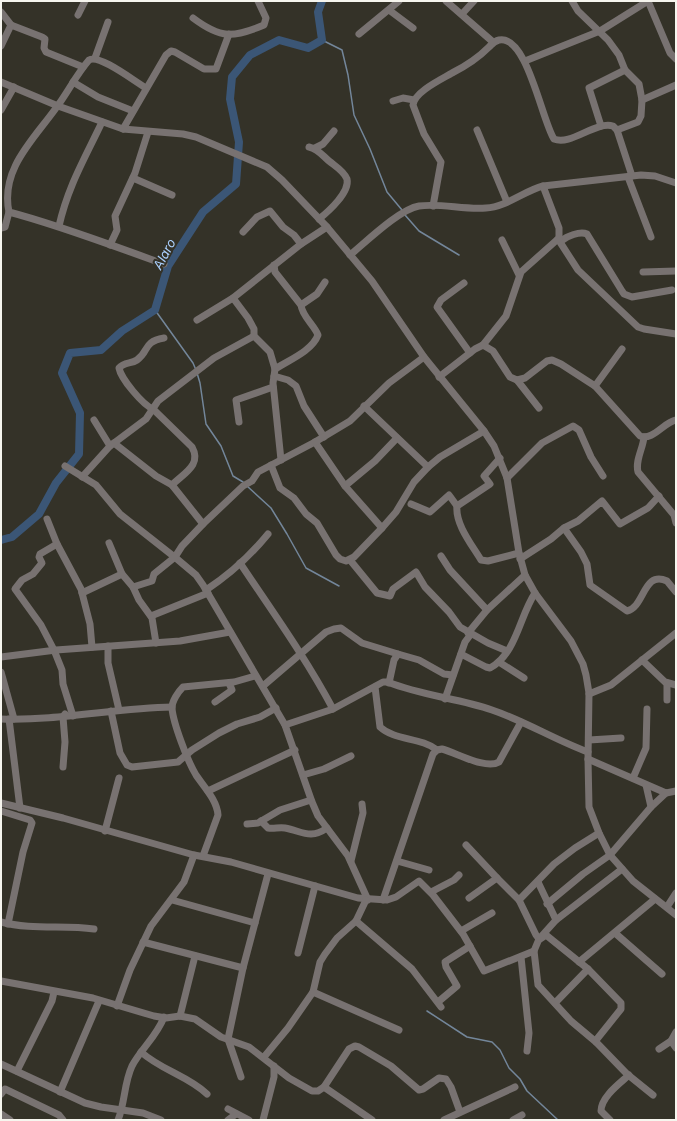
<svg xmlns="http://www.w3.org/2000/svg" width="677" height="1121" font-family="Inter,sans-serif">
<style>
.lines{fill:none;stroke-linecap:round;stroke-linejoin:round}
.stream{stroke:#73869a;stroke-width:1.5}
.river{stroke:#3b5676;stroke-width:8}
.minor{stroke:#787271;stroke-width:7}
.labels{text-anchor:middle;stroke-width:4;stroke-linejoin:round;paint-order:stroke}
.water-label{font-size:13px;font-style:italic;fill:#aacffc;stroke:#343228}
</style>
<rect width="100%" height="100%" fill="#343228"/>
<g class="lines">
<g class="stream">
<path d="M322,40L342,50L348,75L354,115L370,149L387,192L402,210"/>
<path d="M405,215L419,231L459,255"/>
<path d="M155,310L193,363L196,370"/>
<path d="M197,373L200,383L206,424L221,446L233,476L243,482"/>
<path d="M247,486L271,508L287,534L306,568L339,586"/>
<path d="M427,1011L467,1037L492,1042L500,1050L509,1068L520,1079L527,1091L558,1120"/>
</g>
<path class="river" d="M1,540L12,537L39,514L56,483L79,454L80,413L62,373L70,353L101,350L122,331L155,310L168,266L203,212L236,184L239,142L230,99L232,77L250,55L279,40L308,48L322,40L318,12L322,1"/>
<g class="minor">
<path d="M446,1L493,42"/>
<path d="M572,1L578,11L608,40L619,55L625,70L639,84L642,100L641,116L638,122L617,130"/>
<path d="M648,1L670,53L676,59"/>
<path d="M389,10L413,28"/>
<path d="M1,12L11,25L1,46"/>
<path d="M462,14L474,1"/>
<path d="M78,15L85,1"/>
<path d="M193,18C221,39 233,38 264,25L266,18L258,1"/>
<path d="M11,25L42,37L45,39L44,48L46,52L83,67"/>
<path d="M359,34L399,1"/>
<path d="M95,58L108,22"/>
<path d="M525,61L600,31L648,1"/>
<path d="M1,82L58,106L123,129L183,134L196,137L267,167L282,180L327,227L372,281L424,357L484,431L494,446L507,478L519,553L525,575L535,593L571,641L583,664L586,675L589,693L588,759L589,807L599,833L610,855L633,881L676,915"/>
<path d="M73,82L98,97L133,111"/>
<path d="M146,88C135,82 100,54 89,60C76,75 68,92 56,108C34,139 0,169 9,212C62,226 113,246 164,264"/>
<path d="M642,100L676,85"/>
<path d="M393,101L403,98L414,100"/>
<path d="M1,110L14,87"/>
<path d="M601,126L589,88L625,70"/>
<path d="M123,129L166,55L171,51L175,52L204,69H216L229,34"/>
<path d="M477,130L507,202"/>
<path d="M309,147C318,149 322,155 329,161C335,166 344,171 347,179C350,192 329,211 319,219"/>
<path d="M315,148L323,144L334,131"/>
<path d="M628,177L651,237"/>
<path d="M133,178L172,195"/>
<path d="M433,206L441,162L424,134L413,105C414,92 442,79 452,73C466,66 478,58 489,47C492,44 494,41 499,40C527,34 542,121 554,139C571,146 595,121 613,126L617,130L632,176"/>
<path d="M59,226C68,186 85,158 102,122"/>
<path d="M1,228L5,227L9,212"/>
<path d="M243,232L257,217L270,211L283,227L294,235L301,244"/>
<path d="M558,239L578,270L638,327L644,329L676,334"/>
<path d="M502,240L519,275"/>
<path d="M561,241C567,236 580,231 587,234L622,291L624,294L632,297L672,290"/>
<path d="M110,245L117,230L115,216L135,173L148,132"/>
<path d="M350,255C367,241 400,209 419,206C441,203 464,210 486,208C506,207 524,191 543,186L641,175L655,176L676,183"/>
<path d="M274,265L275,272L301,305C302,316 314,325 318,335C312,351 289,360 275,369"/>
<path d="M643,272L676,271"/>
<path d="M464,283L441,300L437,307L470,353"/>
<path d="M301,305L317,294L325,282"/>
<path d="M197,320L233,298"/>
<path d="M164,338C142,342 150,351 137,360C131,364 124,362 119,368C121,379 143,405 153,409L192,447C202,465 184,473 172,485"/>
<path d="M483,345L506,316L521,272L559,238V228L543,186"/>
<path d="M274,376L288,380L296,386L304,406L324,437"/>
<path d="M439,377L475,349L483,345L493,351L510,377L517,380L525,378L547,361L552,360L561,364L595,386L640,436C653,441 664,422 676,420"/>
<path d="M517,380L539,408"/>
<path d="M595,386L622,349"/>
<path d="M364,406L428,467"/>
<path d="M94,420L110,446"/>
<path d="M239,422L236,400L273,387"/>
<path d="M644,437C643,449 635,460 638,472L674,515L676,523"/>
<path d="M315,442L345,486L382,528"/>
<path d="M114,443L156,476L172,485L203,524"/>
<path d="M500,458L484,476L490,484L457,506C455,524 472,545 481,560L488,561L519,553"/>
<path d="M281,460L273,383L275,369L270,352L254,336V329L248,318L233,298L301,244L327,227"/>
<path d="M271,465L280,488L294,498L306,514L317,523L336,555L340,559L346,561L354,557L382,528L396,512L414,482L428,467L440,457L484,431"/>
<path d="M65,466L96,485L120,514L177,559L196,575L203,585L285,725L312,802L318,816L348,856L368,900"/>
<path d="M82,477L110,446L146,419L158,401L214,358L254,336"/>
<path d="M507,478L542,443L573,426L579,430L591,457L603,476"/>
<path d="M345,486L375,461L397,438"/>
<path d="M411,504L430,512L449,495L457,506"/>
<path d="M47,519L57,544L81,589L90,624L92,647"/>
<path d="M564,528L581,552L587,564L590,585L627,611C645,607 643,570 667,581L676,592"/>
<path d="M109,543L122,574"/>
<path d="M57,544L40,554L39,557L42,563L33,574L22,580L15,589L41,625L54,650L62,670L63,684L73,716"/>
<path d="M441,556L450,570L487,610"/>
<path d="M520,559L551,539L564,528L578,521L602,501L620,524L648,508L659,496"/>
<path d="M350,560L377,593L390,596L393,589L416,572L425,587L449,612L460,627L488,643L507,651"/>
<path d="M240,563C272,611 306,658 333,709"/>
<path d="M133,587L152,581L154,574L175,557L182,546L203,524L243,486L252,481L258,472L315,442L350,421L389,383L424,357"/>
<path d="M206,590C229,575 250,556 268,534"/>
<path d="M82,593L122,574L133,587L139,600L152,618L156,643"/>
<path d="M151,616L208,593"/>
<path d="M468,633L487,610L525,575"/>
<path d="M108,646V663L119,710"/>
<path d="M461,654L486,667L490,668C517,653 519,617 535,593"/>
<path d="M1,657L56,650L180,641L230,632"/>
<path d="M642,660L665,682L676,685"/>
<path d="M499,662L524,678"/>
<path d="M1,672L14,719"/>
<path d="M389,683L394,660L398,654L419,660L444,674L453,675"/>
<path d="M667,683V700"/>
<path d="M263,686L326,632L334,629L341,628L362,643L398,654"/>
<path d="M375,687L380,727C395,741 421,737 437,750"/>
<path d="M589,694L611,685L676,633"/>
<path d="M445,699L465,642L471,634"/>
<path d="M215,702L232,690L229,683"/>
<path d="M111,711L120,753L127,765L132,767L178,762L192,750L219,733L237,724L260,717L276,708"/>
<path d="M1,719C59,721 115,708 172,707"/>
<path d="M9,719L20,808"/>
<path d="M285,725L333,709L383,682H388C422,696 458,698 492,710C525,721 555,740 588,752"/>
<path d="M589,740L621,738"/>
<path d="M588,759L666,793L676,791"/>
<path d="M63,767L65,742L63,717L65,714"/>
<path d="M303,775L324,769L351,756"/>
<path d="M633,778L646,748L647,709"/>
<path d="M208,791L295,750"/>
<path d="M1,803L63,818L194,855L231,862L358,898L387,900L396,897L419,881L433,895L463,934L484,971L534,951L539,939L556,920L538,882"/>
<path d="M651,807L666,793"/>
<path d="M1,811L30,820L32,823L23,852L8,924"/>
<path d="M261,821L268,828C274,829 279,827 285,828C302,831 310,840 327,828"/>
<path d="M247,824L258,823L280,810L311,800"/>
<path d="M105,831L119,778"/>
<path d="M466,845L497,878"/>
<path d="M203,856L218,815C217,800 204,787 196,775C188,762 173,723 172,708C172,701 178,692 183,687L234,682L255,676"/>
<path d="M351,861L363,813L362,804"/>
<path d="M397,861L429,870"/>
<path d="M431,892L454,880L459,875"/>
<path d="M469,898L497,878L519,900"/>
<path d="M172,900L255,923"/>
<path d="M383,900L433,754L437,750L442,749C457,753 486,770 499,762L521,722"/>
<path d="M547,904L583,874L610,855L651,807L646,785"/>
<path d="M667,907L676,893"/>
<path d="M556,920L622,869"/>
<path d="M356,921L412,969L441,1007"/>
<path d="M1,922C31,930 63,925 94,929"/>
<path d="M461,931L492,913"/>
<path d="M615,933L662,974"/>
<path d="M539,939L536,935L519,900L554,864L575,848L599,833"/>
<path d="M540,939L546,935L588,969L621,1003V1009L597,1039L596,1042L627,1074L653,1095"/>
<path d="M143,942L243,968"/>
<path d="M534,951L538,985L571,1021L596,1042"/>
<path d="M298,953L315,886"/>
<path d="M521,957L529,1033L527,1051"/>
<path d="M579,962L655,899"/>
<path d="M1,981L93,998L154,1016L166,1018L180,1016L195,1019L221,1037L249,1047L289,1078L312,1091H318L324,1087L349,1049L355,1046L359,1047L391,1066L419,1090L423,1089L439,1078L446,1079L451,1087L460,1112"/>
<path d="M313,992L399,1030"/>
<path d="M438,1002L457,986L446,967L445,962L470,946"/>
<path d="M555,1003L588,969"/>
<path d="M117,1006L130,970L151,926L184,882L194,855"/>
<path d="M180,1016L195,956"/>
<path d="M671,1041L676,1048"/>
<path d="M659,1049L671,1041L676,1032"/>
<path d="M141,1052C161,1070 188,1076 207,1094"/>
<path d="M264,1057L288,1028L313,992L320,962L325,954L337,938L356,921L366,900"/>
<path d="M1,1064L85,1103L101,1107L143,1113L161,1120"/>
<path d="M17,1071L52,1001L54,992"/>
<path d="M241,1077L228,1039L243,968L268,874"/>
<path d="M324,1087L372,1120"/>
<path d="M60,1092L99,1001"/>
<path d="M1,1094L5,1089L59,1115L63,1120"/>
<path d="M228,1109L249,1120"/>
<path d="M1,1114L10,1120"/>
<path d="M118,1120C125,1103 124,1083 132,1066C141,1049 157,1036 164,1017"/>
<path d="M228,1120L236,1114"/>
<path d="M263,1120L274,1077V1066"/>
<path d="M444,1120L515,1087"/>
<path d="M513,1120L522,1115"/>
<path d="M610,1120L601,1111C601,1097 619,1084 629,1075"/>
</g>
</g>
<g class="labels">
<g class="water-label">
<text transform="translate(164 254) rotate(-62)" y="5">Alaro</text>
</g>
</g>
<rect width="677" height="1121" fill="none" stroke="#f6f5ee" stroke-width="4"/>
</svg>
